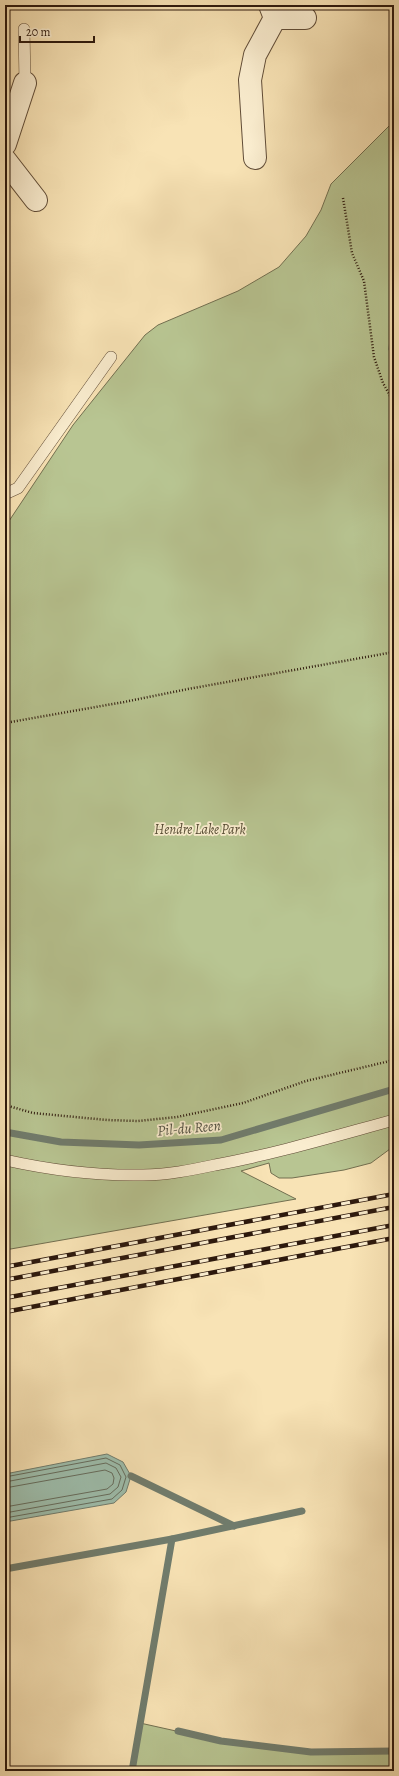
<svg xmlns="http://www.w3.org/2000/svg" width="399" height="1776" font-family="Alegreya,serif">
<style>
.green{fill:#b8c592;stroke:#726f50}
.water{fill:#9dbead;stroke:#707c6d}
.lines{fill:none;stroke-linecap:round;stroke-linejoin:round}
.shore{stroke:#656c5d;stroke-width:1}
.stream{stroke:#707c6d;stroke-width:7}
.service-casing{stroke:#604c37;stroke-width:12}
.minor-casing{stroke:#604c37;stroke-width:24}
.path{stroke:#2d190d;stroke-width:2.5;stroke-dasharray:1 2;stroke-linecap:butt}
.service{stroke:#faedcf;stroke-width:11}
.minor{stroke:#faedcf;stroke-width:22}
.rail-casing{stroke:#2d190d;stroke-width:4.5}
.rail{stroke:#faedcf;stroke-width:3;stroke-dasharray:9;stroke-linecap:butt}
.labels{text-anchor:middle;stroke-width:3.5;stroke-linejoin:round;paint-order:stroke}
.park-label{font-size:14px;font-style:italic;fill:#574d35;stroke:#faedcf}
.water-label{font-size:15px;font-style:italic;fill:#545345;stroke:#faedcf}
</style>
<rect width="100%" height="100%" fill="#f8e3b5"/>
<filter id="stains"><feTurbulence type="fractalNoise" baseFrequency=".005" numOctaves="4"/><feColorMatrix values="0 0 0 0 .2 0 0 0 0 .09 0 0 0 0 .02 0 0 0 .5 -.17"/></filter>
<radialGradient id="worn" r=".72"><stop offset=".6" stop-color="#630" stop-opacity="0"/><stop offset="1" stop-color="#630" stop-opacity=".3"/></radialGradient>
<g class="green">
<path d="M394,121V1146L371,1163L344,1170L292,1178H279L271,1173L269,1163L241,1171L296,1199L5,1250V527L73,425L145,335L158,325L238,291L279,267L306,236L321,210L331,184Z"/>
<path d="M140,1723L221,1741L311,1752L394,1751V1771H132Z"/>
</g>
<path class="water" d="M107,1454L123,1462L131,1476L126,1492L114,1503L5,1522V1474Z"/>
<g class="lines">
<g class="shore">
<path d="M5,1477L106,1458L120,1465L126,1477L122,1490L112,1499L5,1518"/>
<path d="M5,1482L106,1463L116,1468L121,1477L118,1487L110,1494L5,1513"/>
<path d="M5,1488L105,1470L112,1473L114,1478L113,1484L107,1489L5,1507"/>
</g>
<g class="stream">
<path d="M394,329L392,349L394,354"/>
<path d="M5,1132L61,1142L139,1145L221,1140L394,1089"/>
<path d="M131,1476L234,1526"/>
<path d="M5,1569L172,1539L302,1511"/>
<path d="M178,1731L221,1741L311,1752L394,1751"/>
<path d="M132,1771L172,1539"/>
</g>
<g class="service-casing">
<g id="service">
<path d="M24,29L25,83"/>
<path d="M5,494L18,488L111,357"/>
<path d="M5,1160C50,1170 96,1176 143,1175C167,1175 191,1170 215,1165C275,1154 335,1136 394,1120"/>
</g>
</g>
<g class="minor-casing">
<g id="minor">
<path d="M270,5L275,18H305"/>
<path d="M5,144L25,83"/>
<path d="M255,158L250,80L255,55L275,18"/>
<path d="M5,160L36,200"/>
</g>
</g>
<g class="path">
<path d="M343,198L352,253L364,281L374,357L383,383L394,403"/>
<path d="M5,723L124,702L188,689L394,652"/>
<path d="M5,1105L33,1113L107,1120L138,1121L177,1117L243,1103L306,1081L394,1060"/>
</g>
<use href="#service" class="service"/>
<use href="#minor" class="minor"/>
<g class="rail-casing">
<g id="rail">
<path d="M5,1267L394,1194"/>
<path d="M5,1280L394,1207"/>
<path d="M5,1298L394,1225"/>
<path d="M5,1312L394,1238"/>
</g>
</g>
<use href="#rail" class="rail"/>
</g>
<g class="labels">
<g class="park-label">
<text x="200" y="834">Hendre Lake Park</text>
</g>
<g class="water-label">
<text transform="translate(189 1128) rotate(-5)" y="5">Pil-du Reen</text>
</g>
</g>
<rect width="399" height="1776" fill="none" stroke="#f8e3b5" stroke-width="20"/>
<rect x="6" y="6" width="387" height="1764" fill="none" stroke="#2d190d" stroke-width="2"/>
<rect x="10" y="10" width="379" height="1756" fill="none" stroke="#2d190d"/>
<path d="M20 36v6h74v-6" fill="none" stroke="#2d190d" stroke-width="2"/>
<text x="26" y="36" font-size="12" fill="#2d190d" stroke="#faedcf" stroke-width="3" paint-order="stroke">20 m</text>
<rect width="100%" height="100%" filter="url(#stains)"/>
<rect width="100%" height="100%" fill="url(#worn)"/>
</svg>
